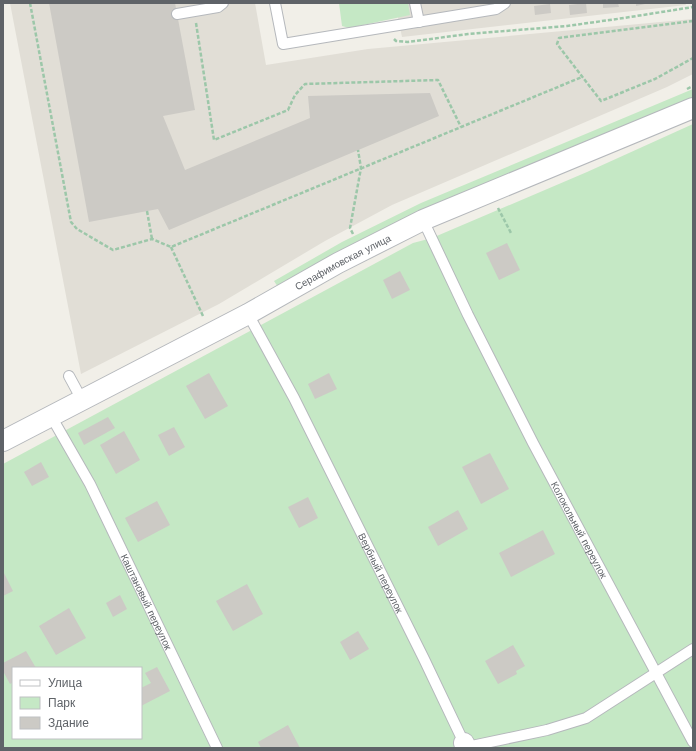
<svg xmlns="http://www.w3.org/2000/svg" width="696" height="751" font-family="'Work Sans',sans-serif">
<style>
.education{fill:#e1ded6}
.green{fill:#c5e8c5;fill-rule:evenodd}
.building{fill:#cccac5}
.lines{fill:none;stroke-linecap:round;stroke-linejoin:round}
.lane-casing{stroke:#b5b8bc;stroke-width:12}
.street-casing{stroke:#b5b8bc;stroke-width:22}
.path{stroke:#9cc7a9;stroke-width:2.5;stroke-dasharray:4 2;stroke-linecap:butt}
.lane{stroke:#fff;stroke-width:10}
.street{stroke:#fff;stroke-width:20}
.labels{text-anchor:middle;stroke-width:4;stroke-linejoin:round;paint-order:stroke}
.street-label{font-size:10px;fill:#5f6368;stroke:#fff}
</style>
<rect width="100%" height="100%" fill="#f1efe8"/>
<g class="education">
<path d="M10,3H255L266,65L368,49L693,19V74L667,87L392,205L325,241L219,304L81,374Z"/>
<path d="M395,3H685L686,5L402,37Z"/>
</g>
<g class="green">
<path d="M339,3H408L410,15L349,28L342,26Z"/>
<path d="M693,89V98L404,219L345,248L278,287L274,281L342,242L421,203Z"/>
<path d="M693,124V748H3V464L413,243L432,238L587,172ZM13,668H141V738H13Z"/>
</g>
<g class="building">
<path d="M49,3H175L195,110L163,116L185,170L310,118L308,96L430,93L439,116L169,230L158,209L89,222Z"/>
<path d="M586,3L587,13L570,15L569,5Z"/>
<path d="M603,3H618L619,7L603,8Z"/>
<path d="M636,3H645V4L636,6Z"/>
<path d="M550,4L551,13L535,15L534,6Z"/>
<path d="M507,243L520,270L499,280L486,253Z"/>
<path d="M400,271L410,290L392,299L383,280Z"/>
<path d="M209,373L228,406L205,419L186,386Z"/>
<path d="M329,373L337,389L315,399L308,384Z"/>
<path d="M108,417L115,428L84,445L78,433Z"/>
<path d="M174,427L185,447L169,456L158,435Z"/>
<path d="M124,431L140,460L116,474L100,445Z"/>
<path d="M490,453L509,489L481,504L462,467Z"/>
<path d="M41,462L49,477L32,486L24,472Z"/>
<path d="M308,497L318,518L299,528L288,507Z"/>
<path d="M157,501L170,525L138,542L125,518Z"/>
<path d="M458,510L468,529L438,546L428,527Z"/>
<path d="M543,530L555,554L511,577L499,553Z"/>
<path d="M3,571L13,591L3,596Z"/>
<path d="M247,584L263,614L233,631L216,601Z"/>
<path d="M120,595L127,609L113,617L106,603Z"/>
<path d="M69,608L86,638L56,655L39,626Z"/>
<path d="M358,631L369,649L350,660L340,642Z"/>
<path d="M513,645L525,666L516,671L517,674L498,684L485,661Z"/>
<path d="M26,651L36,668H13V682L10,684L3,671V663Z"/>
<path d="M157,667L170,691L141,706V688L151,683L145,673Z"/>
<path d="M288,725L300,748H261L258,742Z"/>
</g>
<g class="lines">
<g class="lane-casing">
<g id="lane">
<path d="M275,3L283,44L496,9L505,3"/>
<path d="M415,3L419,22"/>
<path d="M177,14L218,7L223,3"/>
<path id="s1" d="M423,220L468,315L533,443L693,742"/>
<path id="s2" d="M248,314L294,398L424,659L464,743"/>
<path d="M69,376L82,400"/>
<path id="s3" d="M51,416L90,484L217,748"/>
<path d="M462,748L547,730L586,718L693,649"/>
</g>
</g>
<g class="street-casing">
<g id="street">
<path id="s4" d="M3,441L248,314L338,263L423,220L693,108"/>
<path d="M464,743L466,748"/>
</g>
</g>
<g class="path">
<path d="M30,3L71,222L77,229L113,250L152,239L171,247L582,77"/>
<path d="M693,21L559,38L557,44L601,101L655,79L693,58"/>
<path d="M196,23L214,140L288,110L295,95L305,84L438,80L461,127"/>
<path d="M394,39L396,41L408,42L468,34L567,26L624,18L693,7"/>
<path d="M687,89L693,86"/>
<path d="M498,208L511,233"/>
<path d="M147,211L152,239"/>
<path d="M353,234L350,228L361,168L358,150"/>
<path d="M171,247L203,316"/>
</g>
<use href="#lane" class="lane"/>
<use href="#street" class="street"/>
</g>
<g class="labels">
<g class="street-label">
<text dy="4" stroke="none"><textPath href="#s4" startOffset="384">Серафимовская улица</textPath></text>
<text dy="4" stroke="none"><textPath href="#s1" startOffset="347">Колокольный переулок</textPath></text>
<text dy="4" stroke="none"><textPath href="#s2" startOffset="291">Вербный переулок</textPath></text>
<text dy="4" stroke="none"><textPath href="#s3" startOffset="209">Каштановый переулок</textPath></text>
</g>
</g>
<rect width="696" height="751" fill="none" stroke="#5f6368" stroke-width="8"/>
<rect x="12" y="667" width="130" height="72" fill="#ffffff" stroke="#bfc1c3"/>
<rect x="20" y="680" width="20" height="6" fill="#ffffff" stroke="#bfc1c3"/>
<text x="48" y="687" font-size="12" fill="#5f6368">Улица</text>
<rect x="20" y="697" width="20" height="12" fill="#c5e8c5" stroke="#bfc1c3"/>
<text x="48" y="707" font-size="12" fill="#5f6368">Парк</text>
<rect x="20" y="717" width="20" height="12" fill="#cccac5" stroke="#bfc1c3"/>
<text x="48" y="727" font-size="12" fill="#5f6368">Здание</text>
</svg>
